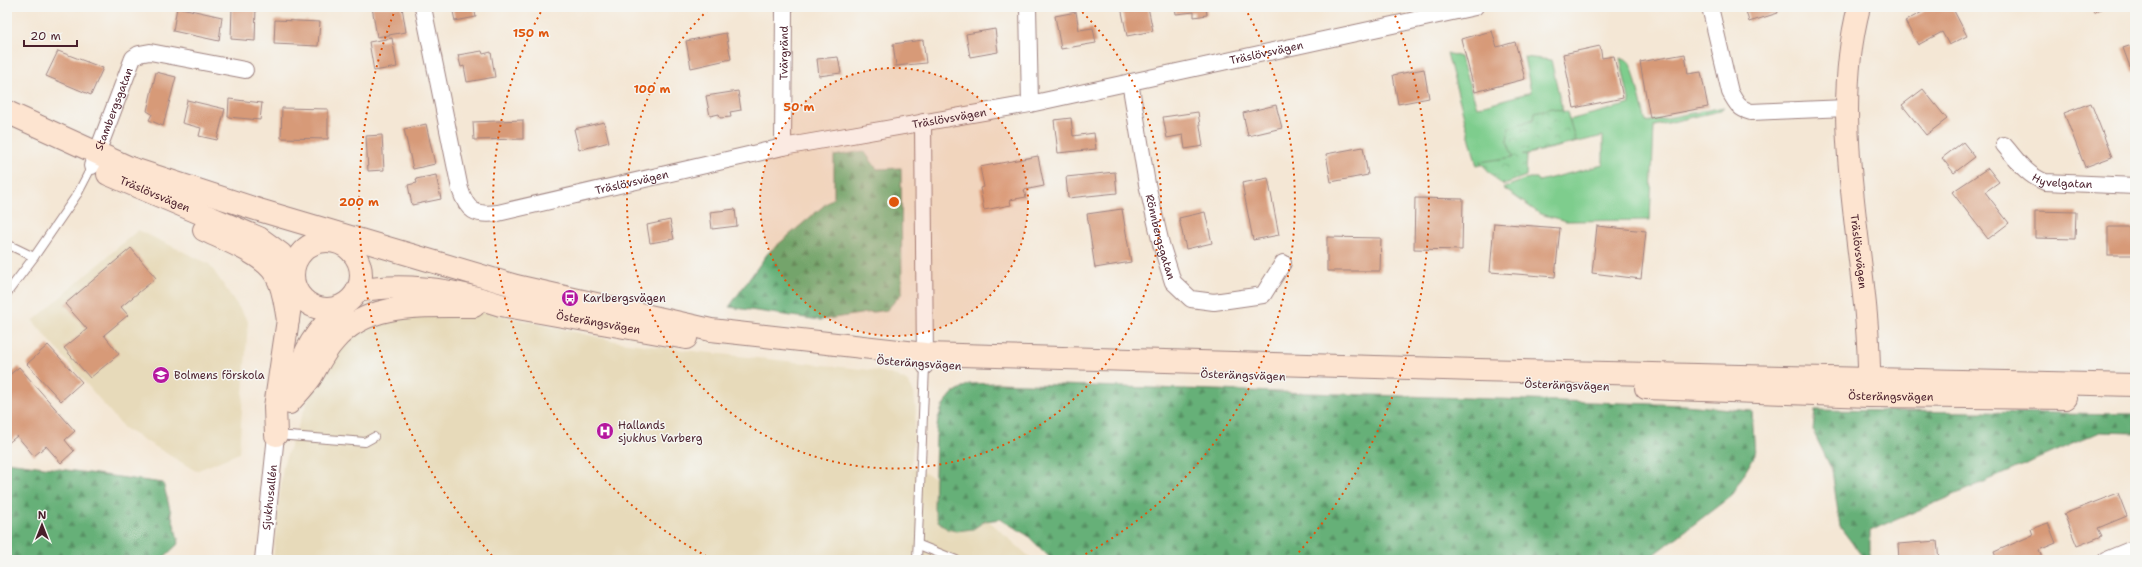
<svg xmlns="http://www.w3.org/2000/svg" width="2142" height="567" font-family="'Shantell Sans',sans-serif">
<style>
.built{fill:#e7daba}
.green{fill:#7ecd8d;stroke:#64765c}
.forest{fill:url(#forest-firs);stroke:#586852}
.park{fill:url(#park-crowns);stroke:#64765c}
.building{fill:#d79a78}
.lines{fill:none;stroke-linecap:round;stroke-linejoin:round}
.lane-casing{stroke:#9f8380;stroke-width:10}
.street-casing{stroke:#9f8380;stroke-width:18}
.secondary-casing{stroke:#9f8380;stroke-width:24}
.lane{stroke:#fff;stroke-width:8}
.street{stroke:#fff;stroke-width:16}
.secondary{stroke:#fde4d0;stroke-width:22}
.ring{fill:none;stroke:#e0560e;stroke-width:2;stroke-dasharray:2 4}
.labels{text-anchor:middle;stroke-width:3;stroke-linejoin:round;paint-order:stroke}
.street-label{font-size:11px;fill:#4a1f2b;stroke:#f6f6f2}
.poi-label{font-size:11px;fill:#4a1f2b;stroke:#f6f6f2;text-anchor:start}
.centre{fill:#e0560e;stroke:#f6f6f2;stroke-width:2}
.ring-label{font-size:12px;text-anchor:middle;font-weight:bold;fill:#e0560e;stroke:#f6f6f2;stroke-width:3;stroke-linejoin:round;paint-order:stroke}
</style>
<defs>
<pattern id="forest-firs" width="22" height="20" patternUnits="userSpaceOnUse"><rect width="22" height="20" fill="#66b078"/><path d="M5 1l3.5 6h-7zM16 11l3.5 6h-7z" fill="#568f63"/></pattern>
<pattern id="park-crowns" width="20" height="18" patternUnits="userSpaceOnUse"><rect width="20" height="18" fill="#7ecd8d"/><path d="M2 6a3 3 0 1 1 6 0M12 15a3 3 0 1 1 6 0" fill="none" stroke="#69a673"/></pattern>
</defs>
<rect width="100%" height="100%" fill="#f6f6f2"/>
<filter id="ink" filterUnits="userSpaceOnUse"><feTurbulence type="fractalNoise" baseFrequency=".025" numOctaves="2"/><feDisplacementMap in="SourceGraphic" scale="8" xChannelSelector="R" yChannelSelector="G"/><feConvolveMatrix kernelMatrix="1 2 1 2 8 2 1 2 1" color-interpolation-filters="sRGB"/></filter>
<filter id="wash" filterUnits="userSpaceOnUse"><feTurbulence type="fractalNoise" baseFrequency=".012" numOctaves="4" result="noise"/><feDisplacementMap in="SourceGraphic" scale="16" xChannelSelector="R" yChannelSelector="G"/><feGaussianBlur stdDeviation="0.9" result="paint"/><feColorMatrix in="noise" values="0 0 0 0 0 0 0 0 0 0 0 0 0 0 0 0 0 1.4 0 .05"/><feComposite in="paint" operator="in"/></filter>
<g filter="url(#wash)">
<rect width="100%" height="100%" fill="#f4e7d5"/>
<g class="built">
<path d="M138,230L209,264L248,321L239,453L196,471L124,428L33,321Z"/>
<path d="M486,312L620,342L692,351L879,371L897,376L908,382L914,393L916,410L911,467L934,477L970,504L1033,560H273L283,465L310,395L340,343L390,315Z"/>
</g>
<path class="green" d="M1447,53L1460,57L1477,107L1531,92L1524,57L1551,60L1565,121L1630,104L1620,58L1631,63L1646,122L1724,107L1719,111L1654,126L1650,220L1566,221L1540,214L1503,188L1529,178H1537L1539,181L1603,165V136L1477,166Z"/>
<g class="forest">
<path d="M864,151L877,169L901,168L902,293L887,310L820,320L729,307L768,253L834,197V156Z"/>
<path d="M996,383L1685,405L1752,411L1755,455L1731,496L1647,560H1052L1027,535L1000,519L985,521L973,529L956,531L947,529L938,521L934,509L936,436L938,419L943,405L953,393L969,384Z"/>
<path d="M1815,410L2135,414V433L2100,432L1870,531V560H1865L1840,527L1832,470L1813,431Z"/>
<path d="M7,462L163,483L179,543L161,560H7Z"/>
</g>
<path class="park" d="M1552,108L1567,112L1576,142L1522,155H1527L1526,176L1502,185L1480,162L1513,157L1507,141L1509,128L1534,119L1535,112Z"/>
<g id="blocks">
<g class="building">
<path d="M177,7L222,17L219,41L173,31Z"/>
<path d="M232,7H256L255,41L231,39Z"/>
<path d="M372,7H402L406,32L377,37Z"/>
<path d="M452,7H474L476,17L455,21Z"/>
<path d="M1121,7H1148L1153,31L1127,36Z"/>
<path d="M1175,7H1206L1207,15L1194,17V12L1176,14Z"/>
<path d="M1745,7H1776L1778,13L1749,22Z"/>
<path d="M1932,7H1952L1967,36L1949,45L1942,32L1918,45L1905,21Z"/>
<path d="M2091,7H2104L2094,13Z"/>
<path d="M1076,12L1079,30L1093,28L1096,43L1061,49L1055,16Z"/>
<path d="M275,20L320,22L318,46L274,44Z"/>
<path d="M995,29L998,52L970,57L966,34Z"/>
<path d="M1492,31L1497,47L1515,42L1525,79L1475,92L1461,39Z"/>
<path d="M726,33L731,59L691,68L686,41Z"/>
<path d="M392,38L397,67L374,71L369,42Z"/>
<path d="M923,40L926,63L896,66L893,44Z"/>
<path d="M2135,44V71L2132,72L2123,48Z"/>
<path d="M1600,46L1602,58L1614,56L1623,98L1574,108L1563,54Z"/>
<path d="M58,51L103,68L91,95L46,76Z"/>
<path d="M482,51L483,54L491,52L495,77L467,82L464,66L461,67L458,55Z"/>
<path d="M1685,54L1688,74L1701,72L1708,107L1650,118L1640,62Z"/>
<path d="M838,57L841,73L819,76L817,59Z"/>
<path d="M1424,69L1429,98L1398,104L1393,75Z"/>
<path d="M156,72L176,77L163,126L149,120L152,114L147,111Z"/>
<path d="M1923,89L1947,119L1926,135L1902,105Z"/>
<path d="M738,91L741,110L730,112L731,117L720,118L719,114L710,116L706,96Z"/>
<path d="M229,99L262,103L260,120L228,117Z"/>
<path d="M187,100L225,109L217,140L199,136L201,128L182,123Z"/>
<path d="M2091,103L2112,157L2085,167L2064,113Z"/>
<path d="M1276,105L1282,128L1248,136L1243,113Z"/>
<path d="M282,108L328,109V139L281,138Z"/>
<path d="M1198,112L1203,146L1185,149L1183,135L1167,138L1163,117Z"/>
<path d="M1071,118L1073,136L1094,133L1096,149L1058,153L1054,120Z"/>
<path d="M523,120V139L474,140L473,122Z"/>
<path d="M604,122L609,142L579,150L574,129Z"/>
<path d="M426,124L435,164L413,169L404,129Z"/>
<path d="M382,135L384,170L368,171L366,136Z"/>
<path d="M1963,142L1975,157L1954,173L1942,158Z"/>
<path d="M1363,147L1368,175L1331,182L1326,154Z"/>
<path d="M1038,156L1044,186L1024,190L1026,197L1010,200L1011,205L984,210L980,188L984,187L980,167Z"/>
<path d="M1988,168L1999,182L1985,192L2009,223L1988,239L1952,192Z"/>
<path d="M1115,172L1117,193L1068,198L1066,177Z"/>
<path d="M436,175L441,199L412,205L408,185L417,183L416,179Z"/>
<path d="M1268,178L1279,235L1253,240L1242,183Z"/>
<path d="M1415,198L1463,199L1462,250L1414,249Z"/>
<path d="M735,209L737,226L712,229L710,212Z"/>
<path d="M1122,209L1131,262L1095,268L1087,214Z"/>
<path d="M2035,211L2076,212L2075,239L2035,238Z"/>
<path d="M1205,212L1212,243L1186,249L1179,218Z"/>
<path d="M670,220L674,239L650,243L647,225Z"/>
<path d="M1494,223L1560,228L1555,277L1490,272Z"/>
<path d="M1597,226L1646,231L1641,279L1592,273Z"/>
<rect x="2108" y="227" width="27" height="28"/>
<path d="M1327,237L1381,238L1380,271H1327Z"/>
<path d="M131,248L156,278L121,307L128,315L104,335L119,354L90,378L64,348L87,329L65,304Z"/>
<path d="M48,345L82,382L61,401L27,364Z"/>
<path d="M19,367L75,431L65,440L74,451L61,463L46,446L34,456L17,436L7,444V377Z"/>
<path d="M2118,493L2127,516L2098,528L2102,536L2077,546L2064,514Z"/>
<path d="M2048,523L2056,543L2039,550L2043,559L1997,560L1994,552L2033,535L2031,529Z"/>
<path d="M1937,541L1939,560H1899L1898,544Z"/>
</g>
</g>
</g>
<g filter="url(#ink)">
<use href="#blocks" fill-opacity="0" stroke="#9f8380" stroke-width="1"/>
<g class="lines">
<g class="lane-casing">
<g id="lane">
<path d="M7,244L34,257L78,193L92,166"/>
<path d="M7,293L34,257"/>
<path d="M277,435L365,442L374,437"/>
<path d="M919,545L956,560"/>
<path d="M917,560L925,366"/>
</g>
</g>
<g class="street-casing">
<g id="street">
<path id="s1" d="M423,7L460,189C467,211 475,216 498,213L783,147L1030,104L1475,7"/>
<path d="M1028,7L1030,104"/>
<path d="M1710,7L1730,92C1736,103 1739,109 1751,112L1847,108"/>
<path id="s2" d="M1130,82L1147,184L1161,244L1173,282L1191,299L1214,302L1263,295L1283,263"/>
<path d="M923,122L925,366"/>
<path id="s3" d="M2004,145C2017,160 2026,175 2045,182L2135,186"/>
<path id="s4" d="M783,147L784,7"/>
<path id="s5" d="M92,166L133,58L139,54L150,52L245,70"/>
<path id="s6" d="M263,560L276,435"/>
<path d="M2106,560L2135,548"/>
</g>
</g>
<g class="secondary-casing">
<g id="secondary">
<path id="s7" d="M1859,7C1826,134 1872,264 1869,392"/>
<path d="M7,112L130,168L259,210L516,286L711,330L925,354L1477,370L2135,385"/>
<path id="s8" d="M108,174L259,238L281,254L292,272"/>
<path d="M204,230C225,240 264,254 276,275C284,288 285,305 288,320"/>
<circle cx="327" cy="275" r="34"/>
<path id="s9" d="M357,291C406,282 455,290 501,305L686,338"/>
<path d="M294,387C303,349 315,332 343,306"/>
<path id="s10" d="M1646,388L1869,396L2066,398"/>
<path d="M289,403C296,395 305,386 311,377C318,365 324,352 334,341C369,300 425,307 474,306"/>
<path d="M276,435L275,407L290,306"/>
</g>
</g>
<use href="#lane" class="lane"/>
<use href="#street" class="street"/>
<use href="#secondary" class="secondary"/>
</g>
</g>
<circle cx="894" cy="202" r="134" fill="#e0560e" fill-opacity=".12"/>
<g class="ring">
<circle cx="894" cy="202" r="134"/>
<path d="M1078 8A267 267 0 1 1 710 8"/>
<path d="M712 559A401 401 0 0 1 543 8M1245 8A401 401 0 0 1 1076 559"/>
<path d="M496 560A535 535 0 0 1 395 10M1393 10A535 535 0 0 1 1292 560"/>
</g>
<defs>
<g id="bus-disc" transform="scale(0.9)"><circle r="9.5" fill="#b5179e" stroke="#f6f6f2"/><path d="M-5-6H5V4H4V6H2V4H-2V6H-4V4H-5ZM-3.5-4V0h7V-4ZM-3.5 1.2v1.5H-2V1.2ZM2 1.2v1.5H3.5V1.2Z" fill="#fff"/></g>
<g id="school-disc" transform="scale(0.9)"><circle r="9.5" fill="#b5179e" stroke="#f6f6f2"/><path d="M0-5L7-2L0 1L-7-2ZM-4 1L0 2.5L4 1V4Q0 6-4 4Z" fill="#fff"/></g>
<g id="hospital-disc" transform="scale(0.9)"><circle r="9.5" fill="#b5179e" stroke="#f6f6f2"/><path d="M-5-5h3v3.5h4V-5h3V5h-3V1.5h-4V5h-3Z" fill="#fff"/></g>
</defs>
<g fill-rule="evenodd">
<use href="#bus-disc" x="570" y="298"/>
<use href="#school-disc" x="161" y="375"/>
<use href="#hospital-disc" x="605" y="431"/>
</g>
<g class="labels">
<g class="street-label">
<text dy="4" stroke="none"><textPath href="#s1" startOffset="1022">Träslövsvägen</textPath></text>
<text dy="4" stroke="none"><textPath href="#s4" startOffset="94">Tvärgränd</textPath></text>
<text dy="4" stroke="none"><textPath href="#s5" startOffset="61">Stambergsgatan</textPath></text>
<text dy="4" stroke="none"><textPath href="#s1" startOffset="698">Träslövsvägen</textPath></text>
<text dy="4" stroke="none"><textPath href="#s3" startOffset="73">Hyvelgatan</textPath></text>
<text dy="4" stroke="none"><textPath href="#s1" startOffset="374">Träslövsvägen</textPath></text>
<text dy="4" stroke="none"><textPath href="#s8" startOffset="51">Träslövsvägen</textPath></text>
<text dy="4" stroke="none"><textPath href="#s2" startOffset="158">Rönnbergsgatan</textPath></text>
<text dy="4" stroke="none"><textPath href="#s7" startOffset="246">Träslövsvägen</textPath></text>
<text dy="4" stroke="none"><textPath href="#s9" startOffset="245">Österängsvägen</textPath></text>
<text transform="translate(919 363) rotate(4)" y="4">Österängsvägen</text>
<text transform="translate(1243 375) rotate(2)" y="4">Österängsvägen</text>
<text transform="translate(1567 385) rotate(2)" y="4">Österängsvägen</text>
<text dy="4" stroke="none"><textPath href="#s10" startOffset="245">Österängsvägen</textPath></text>
<text dy="4" stroke="none"><textPath href="#s6" startOffset="63">Sjukhusallén</textPath></text>
</g>
<g class="poi-label">
<text x="583" y="302">Karlbergsvägen</text>
<text x="174" y="379">Bolmens förskola</text>
<text x="618" y="429">Hallands<tspan x="618" dy="13">sjukhus Varberg</tspan></text>
</g>
</g>
<circle cx="894" cy="202" r="6" class="centre"/>
<g class="ring-label">
<text x="531" y="37">150 m</text>
<text x="652" y="93">100 m</text>
<text x="799" y="111">50 m</text>
<text x="359" y="206">200 m</text>
</g>
<rect width="2142" height="567" fill="none" stroke="#f6f6f2" stroke-width="24"/>
<g transform="translate(42 525)" stroke="#f6f6f2" stroke-width="3" paint-order="stroke">
<path d="M0-3L7 15L0 10L-7 15Z" fill="#4a1f2b"/>
<text y="-6" font-size="11" font-weight="bold" text-anchor="middle" fill="#4a1f2b">N</text>
</g>
<path d="M24 40v6h53v-6" fill="none" stroke="#4a1f2b" stroke-width="2"/>
<text x="30" y="40" font-size="12" fill="#4a1f2b" stroke="#f6f6f2" stroke-width="3" paint-order="stroke">20 m</text>
</svg>
